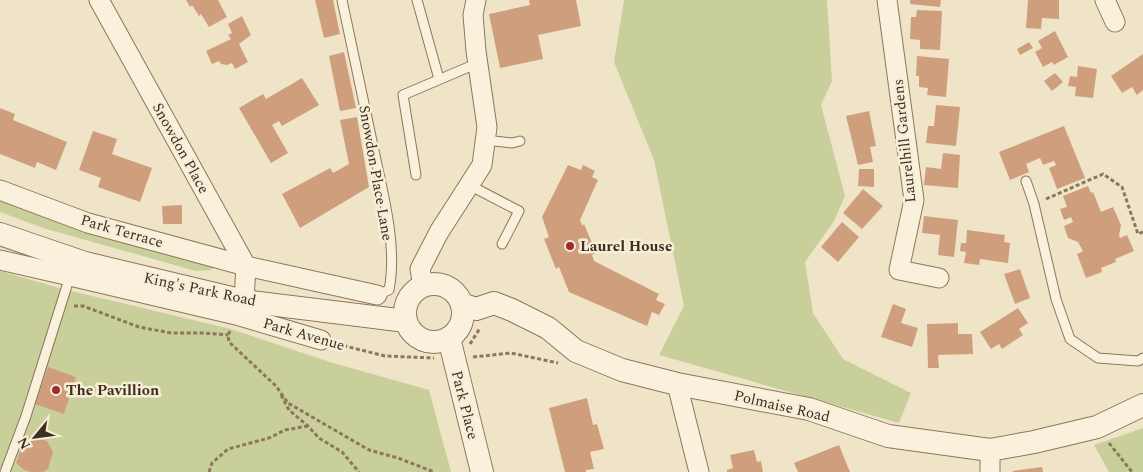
<svg xmlns="http://www.w3.org/2000/svg" width="1143" height="472" font-family="Spectral,serif">
<style>
.green{fill:#c9cf9b}
.building{fill:#cf9f7d}
.lines{fill:none;stroke-linecap:round;stroke-linejoin:round}
.service-casing{stroke:#8d765c;stroke-width:11}
.minor-casing{stroke:#8d765c;stroke-width:21}
.tertiary-casing{stroke:#8d765c;stroke-width:24}
.path{stroke:#8d765c;stroke-width:3;stroke-dasharray:4 2.5;stroke-linecap:butt}
.service{stroke:#faf1dc;stroke-width:9}
.minor{stroke:#faf1dc;stroke-width:19}
.tertiary{stroke:#faf1dc;stroke-width:22}
.poi-dot{fill:#9e2a2b;stroke:#f7eed8;stroke-width:2}
.labels{text-anchor:middle;stroke-width:5;stroke-linejoin:round;paint-order:stroke}
.street-label{font-size:15px;fill:#3d2e20;stroke:#f7eed8}
.poi-label{font-size:15px;font-weight:bold;fill:#3d2e20;stroke:#f7eed8;text-anchor:start}
</style>
<rect width="100%" height="100%" fill="#f0e4c8"/>
<g class="green">
<path d="M624,0H827L832,81L821,105L845,196L834,221L805,262L813,313L843,359L911,393L899,423L659,355L684,306L654,160L614,62Z"/>
<path d="M0,190L218,263L211,270L196,271L43,228L0,212Z"/>
<path d="M0,271L63,289L231,329L330,362L429,390L451,472H0Z"/>
<path d="M1143,428V472H1109L1094,445Z"/>
</g>
<g class="building">
<path d="M186,0H218L227,17L209,27L201,14L199,16L192,5L190,7Z"/>
<path d="M315,0H333L340,34L324,38Z"/>
<path d="M529,0H576L581,26L538,35L543,59L500,68L489,14L530,5Z"/>
<path d="M910,0H941L940,7L910,4Z"/>
<path d="M1028,0H1059V19L1042,18L1041,29L1026,28Z"/>
<path d="M917,10L942,11L940,50L920,49V40L910,39L911,17H916Z"/>
<path d="M242,16L251,35L239,44L248,62L235,69L232,63L227,65L221,64L219,61L212,64L206,51L231,39L228,35L232,33L228,24Z"/>
<path d="M1055,31L1068,57L1054,65L1052,62L1043,67L1035,52L1042,48L1038,41Z"/>
<path d="M1029,42L1033,48L1020,55L1017,49Z"/>
<path d="M344,52L356,108L340,111L329,56Z"/>
<path d="M1143,54V90L1137,95L1132,87L1122,93L1111,76Z"/>
<path d="M917,56L949,59L946,97L927,95L928,88L919,87V76H916Z"/>
<path d="M1078,66L1097,69L1093,98L1075,96L1076,87L1068,86L1070,76L1077,77Z"/>
<path d="M1055,73L1063,82L1052,91L1044,81Z"/>
<path d="M302,78L319,105L282,126L279,121L272,125L288,153L271,163L239,108L263,94L266,99Z"/>
<path d="M936,105L960,107L956,146L926,143L928,126H934Z"/>
<path d="M0,108L15,114L13,120L67,142L56,170L37,162L35,168L0,154Z"/>
<path d="M869,111L876,146L870,147L873,162L858,165L846,116Z"/>
<path d="M357,117L369,187L300,228L282,194L330,168L333,173L349,164L340,120Z"/>
<path d="M1064,126L1085,178L1057,189L1049,168L1056,165L1054,161L1043,165L1040,158L1026,164L1029,172L1010,180L999,152Z"/>
<path d="M93,131L117,139L112,154L152,168L140,202L98,187L101,178L79,170Z"/>
<path d="M943,153L960,155L958,188L924,185L926,167L941,169Z"/>
<path d="M568,165L581,170L583,165L595,171L592,177L598,180L580,220L582,226L584,224L596,253L592,255L594,261L659,294L656,300L665,304L659,315L652,312L647,326L569,292L559,267L556,269L544,239L549,237L542,217Z"/>
<path d="M859,169H874V187L858,186Z"/>
<path d="M1088,186L1091,193L1093,192L1101,212L1113,207L1121,225L1119,235L1120,238L1127,235L1134,251L1115,259L1116,262L1101,268L1102,272L1086,278L1077,254L1083,251L1078,242L1068,238L1064,226L1073,222L1071,217L1064,220L1060,209L1067,207L1063,196Z"/>
<path d="M863,189L883,206L862,229L843,213Z"/>
<path d="M182,205V224H163L162,206Z"/>
<path d="M924,216L958,220L954,257L938,255L940,235L922,233Z"/>
<path d="M842,222L859,237L838,262L821,247Z"/>
<path d="M967,230L1005,235L1004,242L1010,243L1008,263L980,259L979,265L964,263L966,252L960,251L961,243H966Z"/>
<path d="M1020,269L1030,298L1015,304L1004,274Z"/>
<path d="M893,304L906,309L901,323L918,328L912,347L881,337Z"/>
<path d="M1018,308L1028,323L1019,329L1023,335L1002,349L999,344L991,349L980,332Z"/>
<path d="M958,323V334H972L973,354L938,355L939,368H928L927,324Z"/>
<path d="M48,367L76,377L64,414L35,404Z"/>
<path d="M587,398L593,425L597,424L604,449L590,452L594,469L586,470V472H565L549,408Z"/>
<path d="M32,436L47,441L53,452L48,469L43,472H31L24,470L16,463L24,440Z"/>
<path d="M839,445L850,472H798L794,463Z"/>
<path d="M754,450L757,462L761,461L763,472H727V470L733,468L730,455Z"/>
<path d="M1042,467L1043,472H1013V471Z"/>
</g>
<g class="lines">
<g class="service-casing">
<g id="service">
<path d="M342,0C352,49 363,97 373,146C382,190 398,245 389,290L377,295"/>
<path d="M417,0L439,79"/>
<path d="M485,140L512,143L520,141"/>
<path d="M416,175L403,95L478,63"/>
<path d="M1026,181L1034,204L1056,299L1070,339L1098,358L1138,361L1143,358"/>
<path d="M469,185L519,211L502,244"/>
<path d="M5,472L26,416L70,276"/>
</g>
</g>
<g class="minor-casing">
<g id="minor">
<path d="M99,0L246,266L244,301"/>
<path d="M887,0L914,200L899,270L939,278"/>
<path d="M1105,0L1115,22"/>
<path d="M0,190L88,223L246,266L377,295"/>
<path d="M75,259L70,276L236,315L321,340"/>
<path d="M0,260L70,276"/>
<path d="M423,286L420,269L439,232L482,165L487,127L476,51L473,15L476,0"/>
<path d="M677,384L699,472"/>
<path d="M990,450V472"/>
</g>
</g>
<g class="tertiary-casing">
<g id="tertiary">
<path d="M0,234L85,263L244,301L406,321"/>
<circle cx="434" cy="313" r="29"/>
<path d="M462,304L476,309L494,303L512,310L548,328L576,351L622,370L677,384L809,409L888,436L990,450L1034,442L1097,427L1143,405"/>
<path d="M449,338L482,472"/>
</g>
</g>
<g class="path">
<path d="M1046,199L1103,174L1122,187L1138,234L1143,232"/>
<path d="M74,306H83L139,327L171,333H203L228,335"/>
<path d="M230,331L228,335L229,342L276,386L288,403L369,450L398,458L434,472"/>
<path d="M337,344L385,356L434,358"/>
<path d="M470,344L480,328"/>
<path d="M473,357L511,353L558,363"/>
<path d="M281,395L289,410L308,426L319,438L342,452L359,472"/>
<path d="M1109,443L1132,472"/>
<path d="M209,472L212,463L228,449L269,438L285,430L308,426"/>
</g>
<use href="#service" class="service"/>
<use href="#minor" class="minor"/>
<use href="#tertiary" class="tertiary"/>
</g>
<g class="poi-dot">
<circle cx="570" cy="246" r="5"/>
<circle cx="56" cy="390" r="5"/>
</g>
<g class="labels">
<g class="street-label">
<text transform="translate(904 141) rotate(-96)" y="5">Laurelhill Gardens</text>
<text transform="translate(181 148) rotate(61)" y="5">Snowdon Place</text>
<text transform="translate(376 173) rotate(80)" y="5">Snowdon Place Lane</text>
<text transform="translate(122 231) rotate(16)" y="5">Park Terrace</text>
<text transform="translate(200 289) rotate(12)" y="5">King's Park Road</text>
<text transform="translate(304 334) rotate(16)" y="5">Park Avenue</text>
<text transform="translate(465 405) rotate(76)" y="5">Park Place</text>
<text transform="translate(782 406) rotate(13)" y="5">Polmaise Road</text>
</g>
<g class="poi-label">
<text x="580" y="251">Laurel House</text>
<text x="66" y="395">The Pavillion</text>
</g>
</g>
<g transform="translate(35 437) rotate(241)" stroke="#f7eed8" stroke-width="4" paint-order="stroke">
<path d="M0-4L9 19L0 12L-9 19Z" fill="#3d2e20"/>
<text y="-8" font-size="14" font-weight="bold" text-anchor="middle" fill="#3d2e20">N</text>
</g>
</svg>
